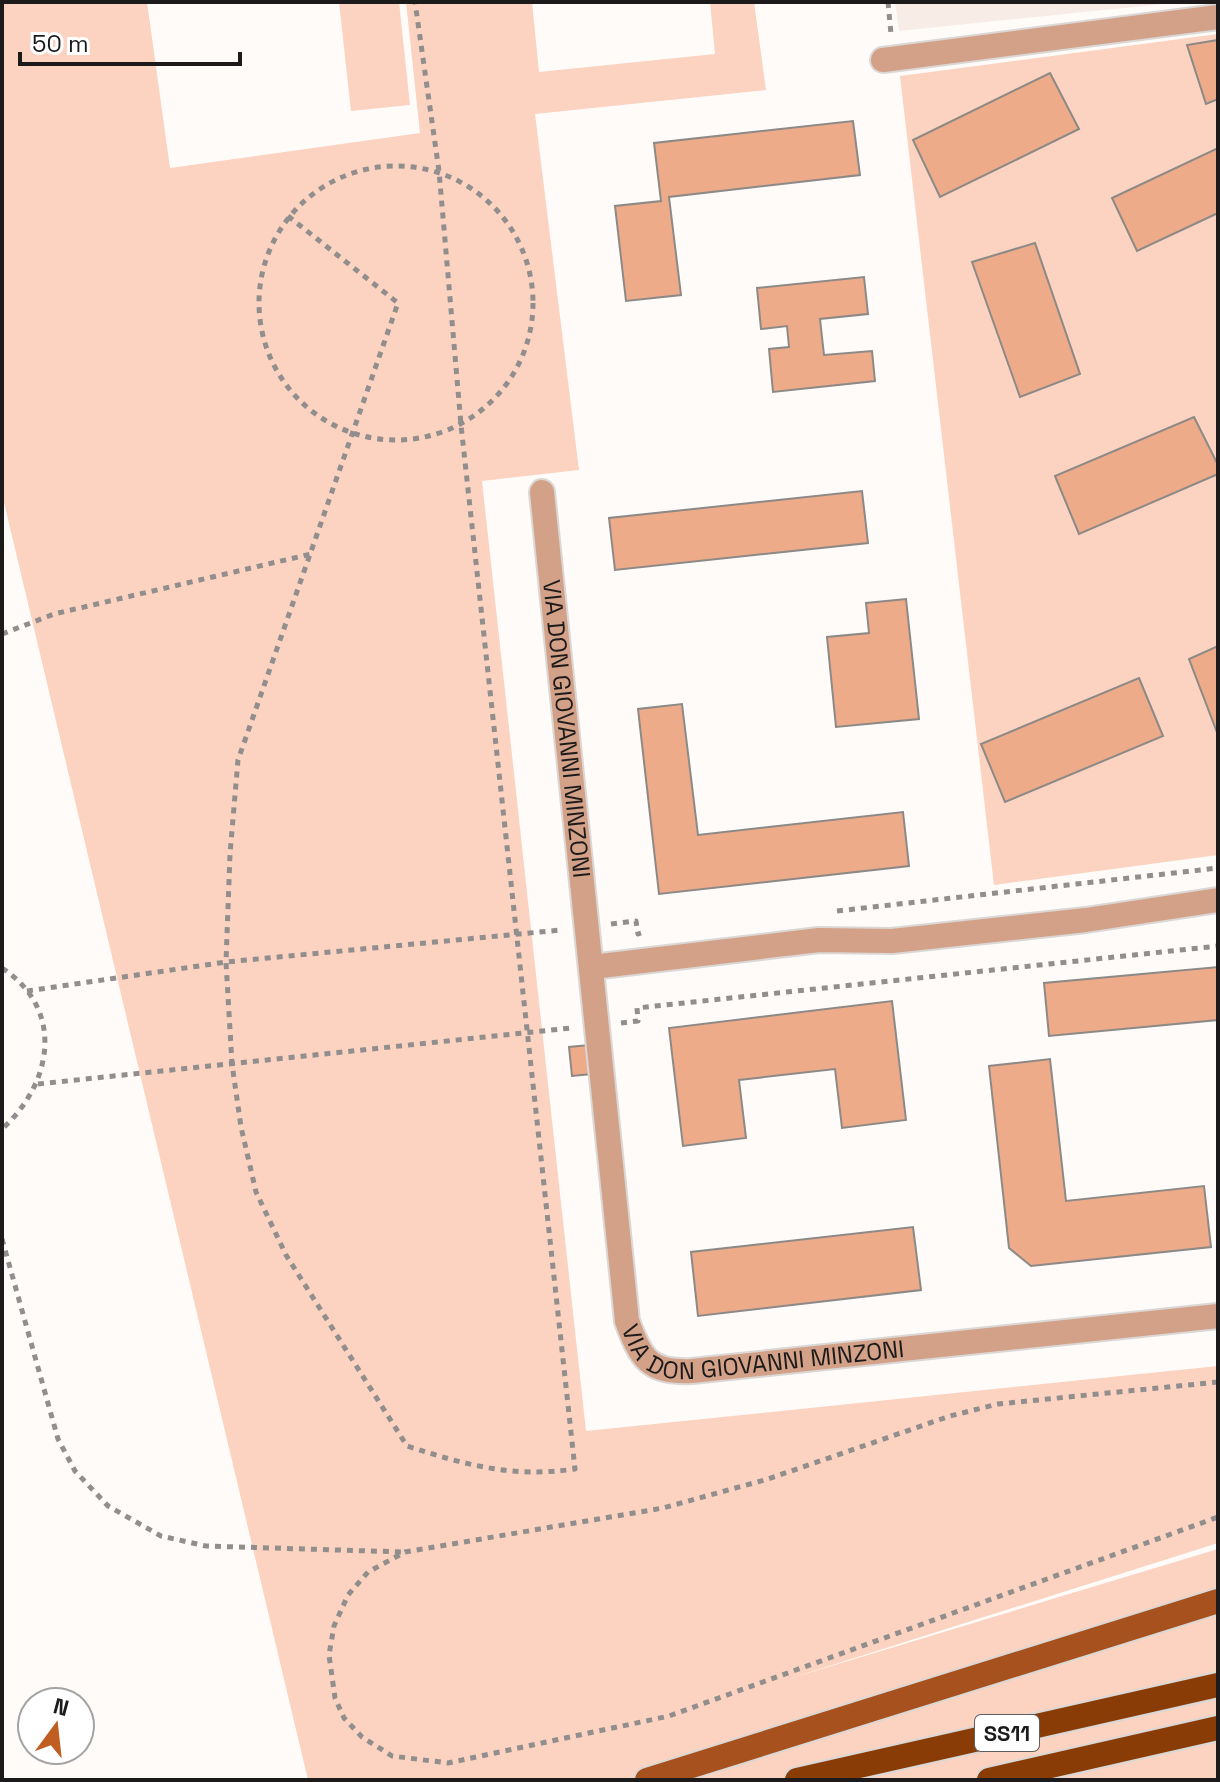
<svg xmlns="http://www.w3.org/2000/svg" width="1220" height="1782" font-family="'Space Grotesk',sans-serif">
<style>
.built{fill:#f8ece7}
.green{fill:#fbd3c0}
.building{fill:#edab89;stroke:#8c8987;stroke-width:2}
.lines{fill:none;stroke-linecap:round;stroke-linejoin:round}
.street-casing{stroke:#dbd7d5;stroke-width:28}
.primary-casing{stroke:#dbd7d5;stroke-width:28}
.highway-casing{stroke:#dbd7d5;stroke-width:28}
.path{stroke:#918e8d;stroke-width:5;stroke-dasharray:6 6;stroke-linecap:butt}
.street{stroke:#d2a188;stroke-width:24}
.primary{stroke:#a6511e;stroke-width:24}
.highway{stroke:#893c06;stroke-width:24}
.labels{text-anchor:middle;stroke-width:8;stroke-linejoin:round;paint-order:stroke}
.shield{fill:#fff;stroke:#605f5f;stroke-width:2}
.shield-label{font-size:22px;font-weight:bold;fill:#1c1a1a}
.street-label{font-size:24px;fill:#1c1a1a;stroke:#fff}
</style>
<rect width="100%" height="100%" fill="#fffbf9"/>
<path class="built" d="M895,2H1183L899,31Z"/>
<g class="green">
<path d="M2,2H147L170,168L420,133L406,2H532L539,72L715,54L710,2H754L766,90L535,114L579,470L482,481L586,1431L1218,1366V1543L785,1680L1218,1549V1780H308L2,494Z"/>
<path d="M339,2H399L410,105L351,111Z"/>
<path d="M1218,34V855L994,885L900,76Z"/>
</g>
<g class="building">
<path d="M1218,40V99L1206,104L1187,45Z"/>
<path d="M1050,73L1079,129L940,197L913,140Z"/>
<path d="M853,121L860,175L669,197L681,295L626,301L615,206L661,201L654,143Z"/>
<path d="M1218,148V213L1137,251L1112,198Z"/>
<path d="M1035,243L1080,374L1020,397L972,262Z"/>
<path d="M864,277L868,314L820,319L824,355L872,351L875,381L773,392L769,349L789,347L787,326L761,329L757,288Z"/>
<path d="M1194,417L1218,465V474L1079,534L1055,476Z"/>
<path d="M862,491L868,543L615,570L609,518Z"/>
<path d="M906,599L919,719L836,727L827,637L869,633L866,603Z"/>
<path d="M1218,646V735L1189,659Z"/>
<path d="M1139,678L1163,736L1005,802L981,744Z"/>
<path d="M682,704L698,835L903,812L909,866L659,894L638,709Z"/>
<path d="M1218,967V1020L1049,1036L1044,983Z"/>
<path d="M892,1001L906,1120L842,1128L835,1069L739,1080L746,1138L683,1146L669,1028Z"/>
<path d="M589,1045L592,1074L572,1076L569,1047Z"/>
<path d="M1050,1059L1066,1201L1204,1186L1211,1247L1031,1266L1009,1248L989,1066Z"/>
<path d="M913,1227L921,1290L698,1316L691,1252Z"/>
</g>
<g class="lines">
<g class="street-casing">
<g id="street">
<path d="M883,60L1218,17"/>
<path id="s1" d="M542,492L627,1321C641,1359 649,1373 692,1371L1218,1316"/>
<path d="M592,967L819,940L892,941L1086,920L1218,900"/>
</g>
</g>
<g class="primary-casing">
<path id="primary" d="M647,1780L1218,1601"/>
</g>
<g class="highway-casing">
<g id="highway">
<path d="M797,1780L1218,1685"/>
<path d="M989,1780L1218,1728"/>
</g>
</g>
<g class="path">
<path d="M888,2L891,34"/>
<circle cx="396" cy="303" r="137"/>
<path d="M288,216L398,303L238,760L230,854L226,962L232,1064L241,1127L256,1192L286,1255L407,1446C466,1465 512,1478 575,1469L461,425L439,171L415,2"/>
<path d="M2,634L54,614L311,554"/>
<path d="M837,911L1218,868"/>
<path d="M611,924L636,921L638,934L641,933"/>
<path d="M2,968C66,1010 52,1084 2,1129"/>
<path d="M27,991L226,962L561,930"/>
<path d="M621,1023L638,1021L637,1008L1218,946"/>
<path d="M38,1084L571,1028"/>
<path d="M2,1239L58,1439L75,1471L108,1506L161,1536L206,1546L404,1552"/>
<path d="M1218,1382L998,1404L950,1416L768,1479L663,1508L405,1552L368,1572L348,1595L334,1626L329,1655L335,1698L344,1718L362,1737L392,1756L448,1763L669,1716L1218,1517"/>
</g>
<use href="#street" class="street"/>
<use href="#primary" class="primary"/>
<use href="#highway" class="highway"/>
</g>
<g class="labels">
<rect class="shield" x="975" y="1715" width="64" height="36" rx="6"/>
<g class="shield-label">
<text x="1007" y="1741">SS11</text>
</g>
<g class="street-label">
<text dy="8" stroke="none"><textPath href="#s1" startOffset="238">VIA DON GIOVANNI MINZONI</textPath></text>
<text dy="8" stroke="none"><textPath href="#s1" startOffset="988">VIA DON GIOVANNI MINZONI</textPath></text>
</g>
</g>
<rect width="1220" height="1782" fill="none" stroke="#1c1a1a" stroke-width="8"/>
<g transform="translate(56 1726) rotate(15)"><circle r="38" fill="#ffffff" stroke="#a4a3a3" stroke-width="2"/>
<path d="M0-6L14 30L0 20L-14 30Z" fill="#c05e22"/>
<text y="-12" font-size="22" font-weight="bold" text-anchor="middle" fill="#1c1a1a">N</text>
</g>
<path d="M20 52v12h220v-12" fill="none" stroke="#1c1a1a" stroke-width="4"/>
<text x="32" y="52" font-size="24" fill="#1c1a1a" stroke="#ffffff" stroke-width="6" paint-order="stroke">50 m</text>
</svg>
